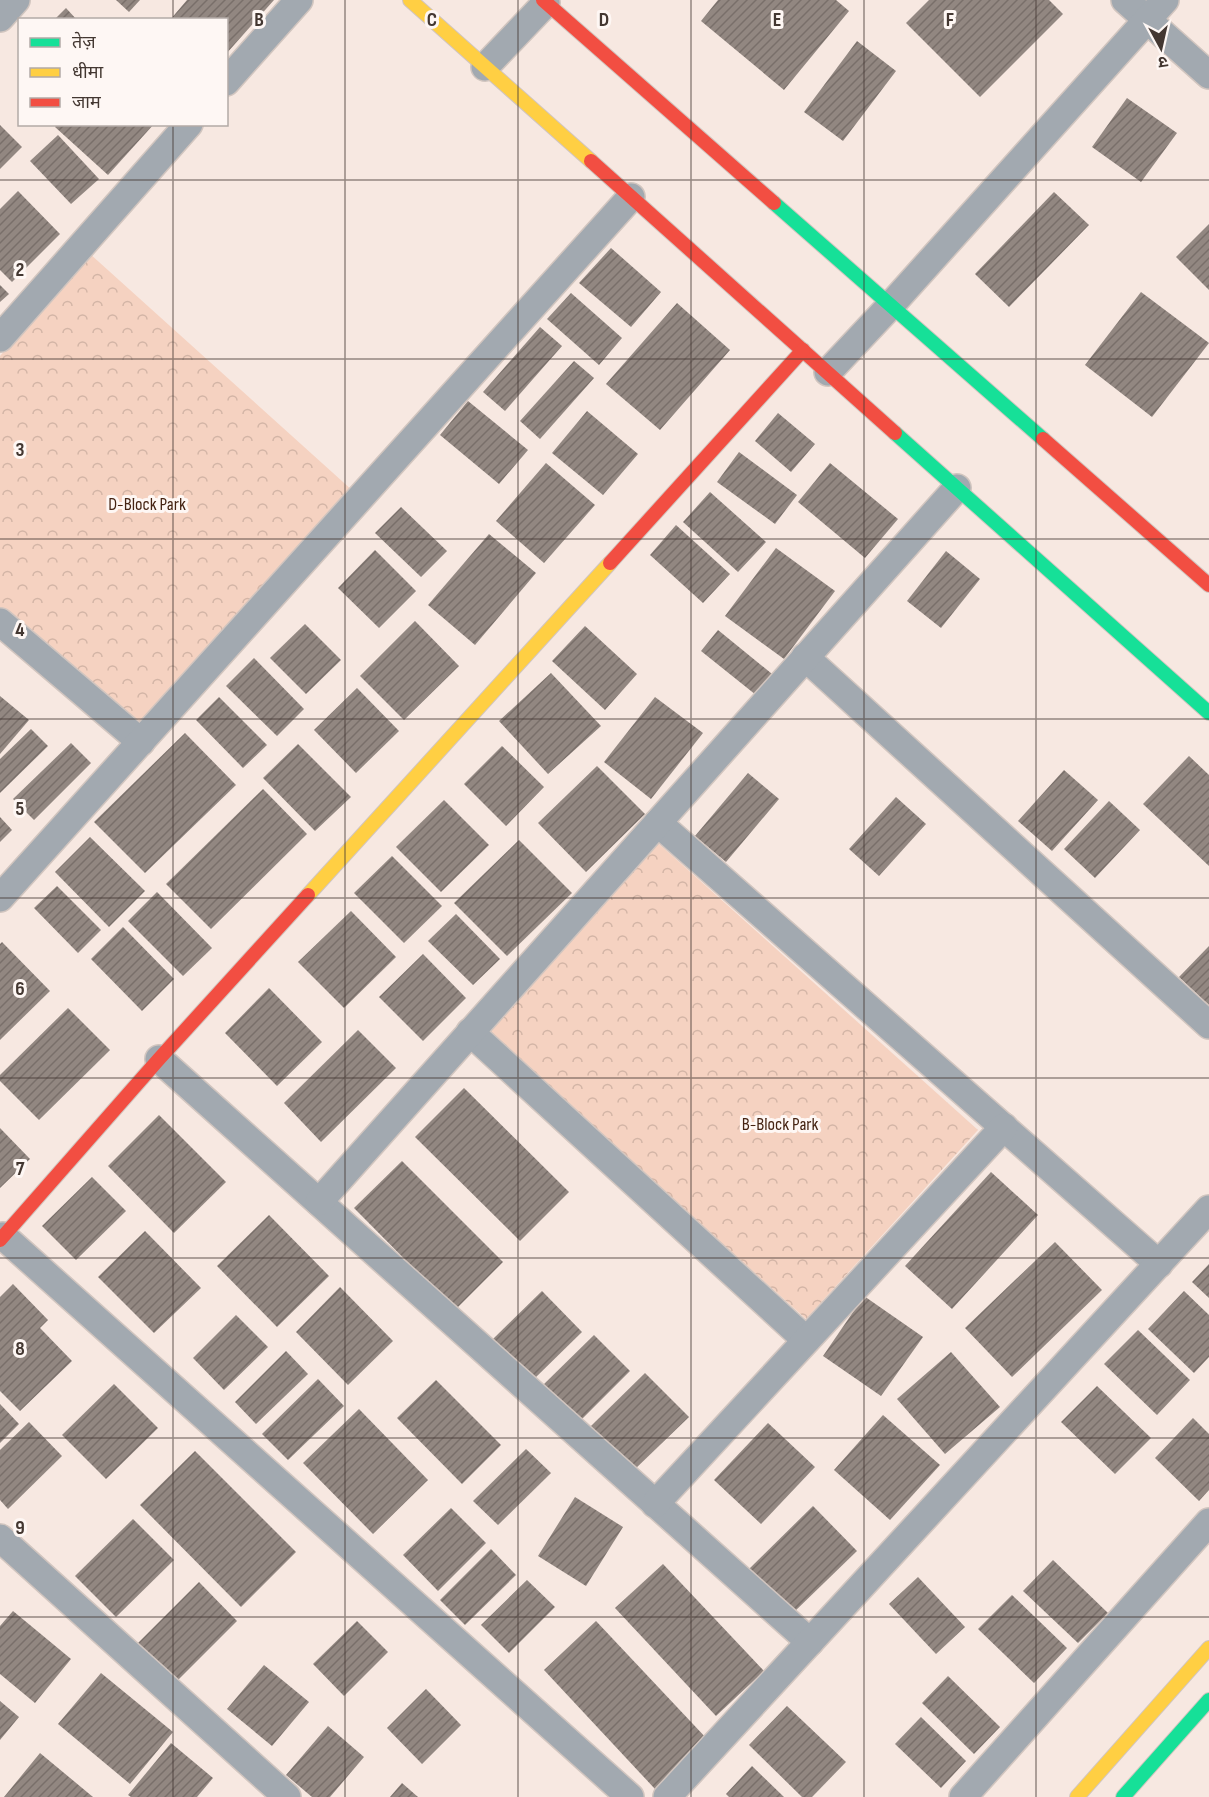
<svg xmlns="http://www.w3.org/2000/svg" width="1209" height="1797" font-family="'Sofia Sans Condensed','Noto Sans Devanagari',sans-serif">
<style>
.forest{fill:url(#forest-crowns)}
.building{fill:url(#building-hatch)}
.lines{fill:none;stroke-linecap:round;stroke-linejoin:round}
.street-casing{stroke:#d1c5bf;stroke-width:30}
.fast-casing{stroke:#d1c5bf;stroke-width:16}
.slow-casing{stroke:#d1c5bf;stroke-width:16}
.jam-casing{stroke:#d1c5bf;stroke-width:16}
.street{stroke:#a2a9b0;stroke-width:27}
.fast{stroke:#16e098;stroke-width:14}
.slow{stroke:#ffcf43;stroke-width:14}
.jam{stroke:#f24e42;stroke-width:14}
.grid{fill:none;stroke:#433731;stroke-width:1.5;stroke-opacity:0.55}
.labels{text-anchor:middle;stroke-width:6;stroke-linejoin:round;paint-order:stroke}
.park-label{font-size:18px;fill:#452312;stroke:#fef7f4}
.grid-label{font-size:20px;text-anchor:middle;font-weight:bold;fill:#433731;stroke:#fef7f4;stroke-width:6;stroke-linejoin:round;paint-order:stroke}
</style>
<defs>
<pattern id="forest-crowns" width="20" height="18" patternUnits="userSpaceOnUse" patternTransform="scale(1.5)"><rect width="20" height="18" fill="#f5d2c1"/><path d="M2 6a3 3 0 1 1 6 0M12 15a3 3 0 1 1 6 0" fill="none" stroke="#d3b5a6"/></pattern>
<pattern id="building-hatch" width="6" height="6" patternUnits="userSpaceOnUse" patternTransform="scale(1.5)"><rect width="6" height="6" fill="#928781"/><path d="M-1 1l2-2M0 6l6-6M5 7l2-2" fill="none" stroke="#796f6a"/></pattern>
</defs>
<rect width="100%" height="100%" fill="#f7e8e1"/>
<g class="forest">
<path d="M89,253L353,491L140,733L0,611V356Z"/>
<path d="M658,843L978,1130L806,1319L488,1034Z"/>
</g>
<g class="building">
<path d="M116,0H140L129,12Z"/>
<path d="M187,0H274L226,54V20H170Z"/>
<path d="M718,0H836L849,11L784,90L701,21Z"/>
<path d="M929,0H1049L1063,14L980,97L906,23Z"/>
<path d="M66,8L77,20H54Z"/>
<path d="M857,41L896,71L843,141L804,112Z"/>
<path d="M1127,98L1177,133L1141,182L1092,147Z"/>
<path d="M57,124H154L108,175L55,127Z"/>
<path d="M0,125L22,147L0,169Z"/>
<path d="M58,135L99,179L71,204L30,161Z"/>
<path d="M18,191L60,234L12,282L0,270V209Z"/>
<path d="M1054,192L1089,225L1009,307L975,274Z"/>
<path d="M1209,224V290L1176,257Z"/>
<path d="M611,248L661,292L631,327L579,283Z"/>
<path d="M0,285L9,294L0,302Z"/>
<path d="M1141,292L1209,343L1152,417L1085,365Z"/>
<path d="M571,293L622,338L599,365L547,319Z"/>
<path d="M677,303L730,350L660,430L606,384Z"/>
<path d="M540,327L562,346L505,411L483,392Z"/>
<path d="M574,361L594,378L540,439L520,421Z"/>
<path d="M468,401L528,450L499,484L440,435Z"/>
<path d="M587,411L638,454L603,495L552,453Z"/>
<path d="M778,413L815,444L791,472L755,441Z"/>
<path d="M739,452L797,495L775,524L717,482Z"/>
<path d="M546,463L595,505L544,563L496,521Z"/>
<path d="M830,463L898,519L865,558L798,502Z"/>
<path d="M710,492L766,542L738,572L683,522Z"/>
<path d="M401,507L447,551L421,577L375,533Z"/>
<path d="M676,525L730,574L703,603L650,555Z"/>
<path d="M489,534L536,573L475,645L428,605Z"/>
<path d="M776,548L835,591L784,659L725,616Z"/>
<path d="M375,550L416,591L379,628L338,588Z"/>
<path d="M946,551L980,579L941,628L907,601Z"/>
<path d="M415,621L459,666L404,720L360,676Z"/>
<path d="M305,624L341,660L306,694L270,658Z"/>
<path d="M585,626L637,674L605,710L552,661Z"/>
<path d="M718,630L777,678L761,699L701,651Z"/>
<path d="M254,658L304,709L277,736L226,686Z"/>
<path d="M551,673L601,726L548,774L499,721Z"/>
<path d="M357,688L399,731L356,773L314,730Z"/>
<path d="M0,696L29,720L0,754Z"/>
<path d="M219,697L267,745L243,768L196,720Z"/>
<path d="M655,697L703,733L651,799L604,762Z"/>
<path d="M31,729L48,746L0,793V759Z"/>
<path d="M185,733L236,785L145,873L94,822Z"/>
<path d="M71,743L91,763L34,820L13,799Z"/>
<path d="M298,744L351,797L315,831L263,778Z"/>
<path d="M502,746L544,787L506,826L464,784Z"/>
<path d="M1189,756L1209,775V866L1143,804Z"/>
<path d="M597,766L645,814L586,872L538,823Z"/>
<path d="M1064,770L1098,800L1052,851L1018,821Z"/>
<path d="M748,773L779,799L726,862L695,836Z"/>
<path d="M263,789L307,834L211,929L166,884Z"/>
<path d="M896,797L926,824L879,876L849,849Z"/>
<path d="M444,800L489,845L441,892L396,847Z"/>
<path d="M1109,801L1140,830L1095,878L1064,849Z"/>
<path d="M0,817L12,830L0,842Z"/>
<path d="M90,837L145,891L109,927L55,872Z"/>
<path d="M519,840L572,893L507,956L454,903Z"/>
<path d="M392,856L442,906L404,943L354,893Z"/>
<path d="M57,886L101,930L78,953L34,908Z"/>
<path d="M157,892L212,948L183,976L128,921Z"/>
<path d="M351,911L396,957L344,1008L298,962Z"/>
<path d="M456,914L500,959L473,985L428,941Z"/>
<path d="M123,927L174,979L142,1011L91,959Z"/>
<path d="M2,942L50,991L0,1040V944Z"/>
<path d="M1209,946V1005L1179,977Z"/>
<path d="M423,954L466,998L423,1041L379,997Z"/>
<path d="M269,988L322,1042L277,1086L225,1033Z"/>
<path d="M68,1008L110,1050L39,1120L0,1081V1075Z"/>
<path d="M358,1030L396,1068L321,1142L284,1103Z"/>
<path d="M464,1088L569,1192L520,1241L415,1137Z"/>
<path d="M159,1115L226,1182L174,1233L108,1166Z"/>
<path d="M0,1128L30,1159L0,1188Z"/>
<path d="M402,1161L503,1262L455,1310L354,1208Z"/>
<path d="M991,1172L1038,1215L952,1309L905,1266Z"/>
<path d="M92,1177L126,1211L76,1260L42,1226Z"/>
<path d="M269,1215L329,1276L277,1327L217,1266Z"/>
<path d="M145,1231L201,1288L154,1333L98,1277Z"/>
<path d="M1055,1242L1102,1290L1012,1377L965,1328Z"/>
<path d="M1209,1264V1298L1192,1282Z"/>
<path d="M13,1284L48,1320L40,1328L72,1361L20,1411L0,1391V1297Z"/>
<path d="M340,1287L393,1341L348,1385L296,1332Z"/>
<path d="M542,1291L582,1332L533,1380L493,1339Z"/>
<path d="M1184,1291L1209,1315V1357L1194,1373L1148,1329Z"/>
<path d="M864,1296L923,1337L881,1396L823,1356Z"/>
<path d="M236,1315L268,1347L224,1390L193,1358Z"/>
<path d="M1138,1330L1190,1380L1157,1415L1104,1364Z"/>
<path d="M594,1335L630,1371L578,1423L542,1386Z"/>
<path d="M286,1351L308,1374L256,1424L235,1402Z"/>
<path d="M951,1352L1000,1407L945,1454L897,1399Z"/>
<path d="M645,1373L689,1417L633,1471L590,1427Z"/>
<path d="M318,1379L344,1406L288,1460L262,1434Z"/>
<path d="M436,1380L501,1445L462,1484L397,1418Z"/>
<path d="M114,1384L158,1428L106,1479L62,1435Z"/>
<path d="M1097,1386L1151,1438L1115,1474L1061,1422Z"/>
<path d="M0,1404L19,1424L0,1443Z"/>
<path d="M359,1409L428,1480L373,1534L303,1463Z"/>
<path d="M883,1415L940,1465L890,1520L834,1470Z"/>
<path d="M1193,1418L1209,1434V1490L1199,1501L1155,1458Z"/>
<path d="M29,1422L62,1456L8,1509L0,1500V1450Z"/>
<path d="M768,1423L815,1467L761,1524L714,1480Z"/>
<path d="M526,1449L551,1473L498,1525L473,1501Z"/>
<path d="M195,1451L296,1552L241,1607L140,1505Z"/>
<path d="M575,1497L623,1527L586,1586L538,1556Z"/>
<path d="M813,1506L857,1551L793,1613L749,1569Z"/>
<path d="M451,1508L486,1543L438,1591L403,1555Z"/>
<path d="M133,1519L174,1560L116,1617L75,1576Z"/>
<path d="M491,1549L516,1575L465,1625L440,1600Z"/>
<path d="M1053,1560L1108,1613L1078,1643L1023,1591Z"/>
<path d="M663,1564L764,1671L716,1716L615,1608Z"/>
<path d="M918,1577L965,1627L936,1654L889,1604Z"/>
<path d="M527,1580L555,1607L509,1653L481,1625Z"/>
<path d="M199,1582L237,1621L175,1683L137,1644Z"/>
<path d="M1012,1595L1067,1648L1034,1683L978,1629Z"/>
<path d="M13,1611L71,1659L35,1703L0,1674V1626Z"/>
<path d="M357,1621L388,1652L344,1696L313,1664Z"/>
<path d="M596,1621L708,1740L655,1789L544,1670Z"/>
<path d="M264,1665L309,1702L272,1746L227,1709Z"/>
<path d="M101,1673L173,1732L130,1784L58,1724Z"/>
<path d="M948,1676L1000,1727L974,1754L922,1703Z"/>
<path d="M426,1689L461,1725L422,1764L387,1728Z"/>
<path d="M0,1701L19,1717L0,1740Z"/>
<path d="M787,1706L846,1762L812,1797H802L749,1745Z"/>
<path d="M921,1717L966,1761L941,1788L895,1744Z"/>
<path d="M328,1726L364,1757L330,1797H312L286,1775Z"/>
<path d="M171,1743L213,1778L197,1797H131L128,1795Z"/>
<path d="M40,1753L93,1797H4Z"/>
<path d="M752,1766L784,1797H729L726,1794Z"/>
<path d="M402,1783L418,1797H390Z"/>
</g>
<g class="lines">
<g class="street-casing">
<g id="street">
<path d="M1125,0L1209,75"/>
<path d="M0,18L16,0"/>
<path d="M485,67L546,3"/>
<path d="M226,82L299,0"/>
<path d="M0,338L189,124"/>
<path d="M828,372L891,305L1165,0"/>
<path d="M0,622L141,742"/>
<path d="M805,657L1209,1025"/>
<path d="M658,823L1159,1264"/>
<path d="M0,898L631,197"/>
<path d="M470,1032L806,1340"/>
<path d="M159,1059L810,1642"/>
<path d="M319,1202L957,488"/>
<path d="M3,1236L630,1797"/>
<path d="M655,1504L1004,1127"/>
<path d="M0,1538L287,1797"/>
<path d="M667,1797L1209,1209"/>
<path d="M963,1797L1209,1522"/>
</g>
</g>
<g class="fast-casing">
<g id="fast">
<path d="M774,203L1043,439"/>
<path d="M895,433L1209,713"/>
<path d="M1123,1797L1209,1700"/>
</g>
</g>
<g class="slow-casing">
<g id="slow">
<path d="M410,0L591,161"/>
<path d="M308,895L610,563"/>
<path d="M1077,1797L1209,1648"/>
</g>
</g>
<g class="jam-casing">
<g id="jam">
<path d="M543,0L774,203"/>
<path d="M591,161L895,433"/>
<path d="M1043,439L1209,585"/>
<path d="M610,563L803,350"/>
<path d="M0,1240L159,1059L308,895"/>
</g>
</g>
<use href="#street" class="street"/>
<use href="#fast" class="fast"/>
<use href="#slow" class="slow"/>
<use href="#jam" class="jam"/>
</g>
<path class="grid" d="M173,0V20M345,0V1797M518,0V1797M691,0V1797M864,0V1797M1036,0V1797M173,124V1797M0,180H1209M0,359H1209M0,539H1209M0,719H1209M0,898H1209M0,1078H1209M0,1258H1209M0,1438H1209M0,1617H1209"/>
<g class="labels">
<g class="park-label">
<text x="147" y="510">D-Block Park</text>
<text x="780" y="1130">B-Block Park</text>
</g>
</g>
<g class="grid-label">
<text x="259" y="26">B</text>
<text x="432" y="26">C</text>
<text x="604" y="26">D</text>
<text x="777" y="26">E</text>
<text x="950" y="26">F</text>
<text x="20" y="276">2</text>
<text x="20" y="456">3</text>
<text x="20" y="636">4</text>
<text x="20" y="815">5</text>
<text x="20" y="995">6</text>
<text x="20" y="1175">7</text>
<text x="20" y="1355">8</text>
<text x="20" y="1534">9</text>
</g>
<rect x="18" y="18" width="210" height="108" fill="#fef7f4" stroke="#b3aaa6" stroke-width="1.5"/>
<rect x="30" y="38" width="30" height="9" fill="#16e098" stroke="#b3aaa6" stroke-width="1.5"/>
<text x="72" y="48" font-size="18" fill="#433731">तेज़</text>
<rect x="30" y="68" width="30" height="9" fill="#ffcf43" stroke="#b3aaa6" stroke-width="1.5"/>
<text x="72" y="78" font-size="18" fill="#433731">धीमा</text>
<rect x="30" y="98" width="30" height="9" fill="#f24e42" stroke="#b3aaa6" stroke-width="1.5"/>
<text x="72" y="108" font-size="18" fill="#433731">जाम</text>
<g transform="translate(1161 48) rotate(172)" stroke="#fef7f4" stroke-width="4.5" paint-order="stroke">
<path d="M0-4.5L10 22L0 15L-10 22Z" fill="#433731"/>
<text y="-9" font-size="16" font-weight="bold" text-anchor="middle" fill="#433731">उ</text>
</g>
</svg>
